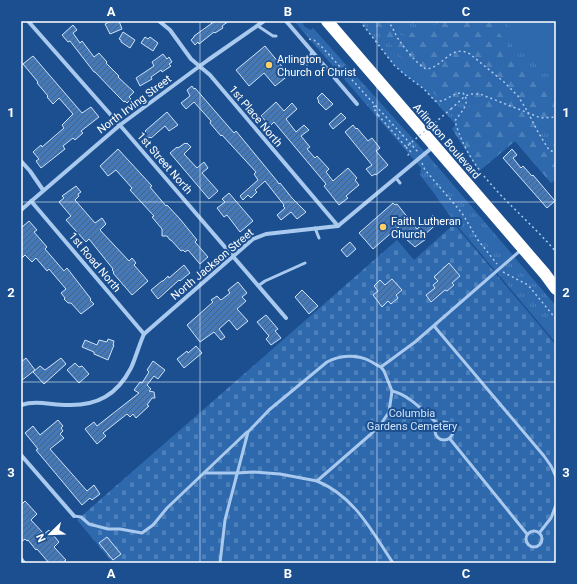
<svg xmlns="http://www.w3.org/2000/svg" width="577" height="584" font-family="Roboto,sans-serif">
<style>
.grass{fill:url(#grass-tufts)}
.forest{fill:url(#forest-firs)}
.cemetery{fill:url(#cemetery-stones)}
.pitch{fill:#2e69ad}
.building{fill:url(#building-hatch);stroke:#cfe3fa}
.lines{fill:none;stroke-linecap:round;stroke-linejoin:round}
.path{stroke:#a9c9ee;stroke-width:1.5;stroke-dasharray:2 3;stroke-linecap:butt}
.lane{stroke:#a9c9ee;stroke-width:3}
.street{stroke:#a9c9ee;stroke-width:4}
.highway{stroke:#fff;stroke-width:12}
.path-bridge{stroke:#a9c9ee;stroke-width:1.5;stroke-dasharray:2 3;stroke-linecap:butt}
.grid{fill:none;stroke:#fff;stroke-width:1;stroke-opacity:0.55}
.poi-dot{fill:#ffd166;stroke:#1b4f8f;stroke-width:1.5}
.labels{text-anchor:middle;stroke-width:4;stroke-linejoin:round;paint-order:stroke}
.poi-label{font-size:11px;fill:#fff;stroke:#1b4f8f;text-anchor:start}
.street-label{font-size:11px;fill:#fff;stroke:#1b4f8f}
.park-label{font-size:11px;fill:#cfe3fa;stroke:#1b4f8f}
.neatline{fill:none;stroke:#fff;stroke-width:1.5}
.grid-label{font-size:13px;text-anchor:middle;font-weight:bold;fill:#fff}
</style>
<defs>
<pattern id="grass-tufts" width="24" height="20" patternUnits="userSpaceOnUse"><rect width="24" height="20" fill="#2e69ad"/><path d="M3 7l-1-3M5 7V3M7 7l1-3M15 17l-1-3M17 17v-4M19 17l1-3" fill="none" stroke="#4d80b9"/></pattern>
<pattern id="forest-firs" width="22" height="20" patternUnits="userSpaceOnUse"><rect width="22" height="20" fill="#2e69ad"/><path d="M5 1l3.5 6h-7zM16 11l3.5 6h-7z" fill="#4d80b9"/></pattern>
<pattern id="cemetery-stones" width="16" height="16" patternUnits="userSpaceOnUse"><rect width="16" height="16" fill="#2e69ad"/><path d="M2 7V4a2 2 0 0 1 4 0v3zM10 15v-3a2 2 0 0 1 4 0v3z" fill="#4d80b9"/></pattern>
<pattern id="building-hatch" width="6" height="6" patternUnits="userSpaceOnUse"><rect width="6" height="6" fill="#4478b7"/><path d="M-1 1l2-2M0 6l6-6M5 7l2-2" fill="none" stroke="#486282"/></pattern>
</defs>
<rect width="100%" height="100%" fill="#1b4f8f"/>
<g class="grass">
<path d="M294,21H301L305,27L311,30L313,28L432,160L556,306V343L455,223L433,192L420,175L421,168Z"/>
<path d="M360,21H556V179L551,183L515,141L479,171L456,125L424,89L404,74L394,65Z"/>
</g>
<path class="forest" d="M370,21H388L402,36L447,21H489L556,103V115L536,135L556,164V177L551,183L515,141L479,171L452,129L474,100H440Z"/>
<path class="cemetery" d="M454,224L556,345V563H113L77,520L397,240L414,260Z"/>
<path class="pitch" d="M504,21H556V82Z"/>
<g class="building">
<path d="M112,21H119L122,29L110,34L105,24Z"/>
<path d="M215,21H229L222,26L223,28L215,33L214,32L199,44L198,42L195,45L191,40L194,37V36Z"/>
<path d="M73,25L77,30L73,33L80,43L82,41L94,57L99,53L107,62L106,63L119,76L118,77L134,92L129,97L131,99L127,103L125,101L124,102L116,94L95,72H94L70,41L68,42L62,35Z"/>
<path d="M123,32L135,40L130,48L121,42V40L119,39Z"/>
<path d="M145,37L148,39L150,37L158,43L153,51L141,43Z"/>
<path d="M265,46L289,75L275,86L264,73L249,86L236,70Z"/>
<path d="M163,54L167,59L169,57L172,62L169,64L171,66L162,72L161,70L151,77L152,79L140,86L136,78L154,66L152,62Z"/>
<path d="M33,56L82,113L91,107L99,117L81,131L83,133L75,140L73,138L63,146L65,149L41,168L36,161L39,159L33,152L41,145L42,147L64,128L62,125L73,114L59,98L53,104L47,97L48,96L37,83L38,82L23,64Z"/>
<path d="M192,86L194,89L195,88L234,133L236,131L277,181L279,184L280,183L292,198L306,212L297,219L291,212L281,220L277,215L285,208L283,206L284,205L265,181L255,190L257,192L251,198L248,195L243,200L240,196L258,180L254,174L256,172L222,135L221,136L210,123L211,121L194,102L186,109L181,103L190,96L187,90Z"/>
<path d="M322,93L333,104L326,110L318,102L319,101L317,98Z"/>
<path d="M276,102L284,111L292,103L297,109L286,119L296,132L304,125L309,130L301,136L310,147L307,149L315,158L317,156L329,169L326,172L333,181L348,168L357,178L355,180L359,185L346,196L348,198L339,205L324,186L326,184L274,122L270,126L261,116Z"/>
<path d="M167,112L178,125L169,131L165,126L151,138L150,137L147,139L143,135L146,132L145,131Z"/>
<path d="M341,113L346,118L333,129L329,124Z"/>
<path d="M353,125L356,129L357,128L368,141L372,138L380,148L376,151L388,165L376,175L375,174L372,176L366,169L372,165L345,132Z"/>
<path d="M185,143L186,144L187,143L191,147L184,154L197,168L204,162L208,168L202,173L218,191L209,199L170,153L177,147L178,148Z"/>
<path d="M118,149L152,186L150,187L166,206L167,205L180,219L197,240L195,242L208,257L200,264L188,250L185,252L183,250L181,251L171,240H170L167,236H162V229L152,217L154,216L130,190L132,188L116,170L108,176L100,166Z"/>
<path d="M512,149L517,155L513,158L521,168L523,166L532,176L533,175L555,201L547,208L503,158Z"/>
<path d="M76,186L81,192L78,194L79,196L75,200L95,223L102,218L106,224L100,230L129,261L132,258L136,263L134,265L148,281L132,295L113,273L114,272L112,270L113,269L89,239L86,242L66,220L71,216L59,202L64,198L62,196Z"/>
<path d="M229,193L253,221L240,232L227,215L224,217L217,208L225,202L222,199Z"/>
<path d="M393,203L395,205L397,204L417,229L433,215L439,222L423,236L426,239L415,247L406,239L407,238L398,227L373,249L359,233Z"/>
<path d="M29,221L37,230L34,232L47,247L45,249L64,271L67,268L91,299L90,300L94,304L81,314L71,303H68L64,299L65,298L61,293L66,289L49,269L47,271L36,258L32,262L25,255L21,259V228Z"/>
<path d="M350,242L356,249L347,257L341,250Z"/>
<path d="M449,263L460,276L452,283L454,285L447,291L445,290L431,302L426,295L435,288L433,285L438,281L434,277Z"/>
<path d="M184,265L190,273L180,281L179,280L158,299L151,290L162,281H163L168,276L169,278Z"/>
<path d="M392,279L402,290L396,295L398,298L391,304L388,301L382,307L373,295L378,291L374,286L380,280L385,285Z"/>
<path d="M238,282L247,293L242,297L246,301L237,309L248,321L237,330L229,320L219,329L225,337L221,340L214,332L200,342L187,325L213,302L211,300L217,296L221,300L230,293L228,290Z"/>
<path d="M302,290L318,306L309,314L295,297Z"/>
<path d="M266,315L278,329L275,331L281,338L271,345L266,339L269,336L257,322Z"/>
<path d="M108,339L114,341L113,345H114L108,360L94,354V352L82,347L85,340L97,345L99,340L107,342Z"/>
<path d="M196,346L202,353L184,368L177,359L187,351L188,353Z"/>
<path d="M26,358L35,370L21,381V362Z"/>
<path d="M61,358L66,364L44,384L33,372L40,366L45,370Z"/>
<path d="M153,361L165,370L158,379L154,376L147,385L151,389L149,391L154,392L155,398H152L147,405L149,406L136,418L133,414L130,417L127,414L103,433L106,436L97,444L85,429L94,422L97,426L139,393L134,390L140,382L142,383L149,372L147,370Z"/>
<path d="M75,363L79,367L82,366L89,374L79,383L67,370Z"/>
<path d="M58,420L63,426L61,428L63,431L60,434L64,438L50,449L87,491L94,485L100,494L92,500L90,498L82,505L36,450L38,449L25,433L33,426L40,435Z"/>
<path d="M25,501L37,514L31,520L44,534L49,530L59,542L54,547L66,560L62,563H49L37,549L36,550L28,540L27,541L25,539L21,542V505Z"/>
<path d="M107,537L121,554L113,560L99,543Z"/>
</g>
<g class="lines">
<g class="path">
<path d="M360,21L394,65L404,74L424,89L435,101C446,103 452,92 463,93L465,96L471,94H480L541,118L556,117"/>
<path d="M387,21C393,26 394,33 399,40C406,50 415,62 426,69C443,68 451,43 470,54L504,82L518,96L526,109L538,132L549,150L554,152L556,150"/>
<path d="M309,39L314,40L322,47L418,152"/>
<path d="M375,106L373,107L378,115"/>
<path d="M451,109L465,96C470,105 459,114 455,121C471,179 520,209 556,252"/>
<path d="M406,147L411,152L408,155L410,157"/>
<path d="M422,163L425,170L462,213L478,240L497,264"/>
<path d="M503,272L528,285L556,319"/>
</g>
<g class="lane">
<path d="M258,26L273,36H276"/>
<path d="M307,64L312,52"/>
<path d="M396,178L400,183"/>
<path d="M315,228L319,238"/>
<path d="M258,286L265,281L305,263"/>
<path d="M434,326L544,456L551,466L556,477"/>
<path d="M381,367L384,371L392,391L389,412L381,424L371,434L317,481C355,497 371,530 393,563"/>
<path d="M392,391C410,395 425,413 438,424"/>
<circle cx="444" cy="431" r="9"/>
<path d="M450,439L527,534"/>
<path d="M204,473H237L253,472L280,474L317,481"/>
<path d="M74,516L81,517L89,524L108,529H120L142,533L153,525L167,508L247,432"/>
<circle cx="534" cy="539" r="8"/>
<path d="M540,532L551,518L556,505"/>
<path d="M220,563L225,520L248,432L269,410L327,362C340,355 357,354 370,361C374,363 377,366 381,367L415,342L521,250"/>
</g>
<g class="street">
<path d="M28,21L125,131L286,318"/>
<path d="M159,21L170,30L191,59L210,75L338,226"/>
<path d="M286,21L357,104"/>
<path d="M21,161L30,171L43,190"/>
<path d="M31,201L144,334"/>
<path d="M21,210L120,125L208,60L264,21"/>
<path d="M21,405C36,400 52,405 67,405C97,406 117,395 131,368C136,357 139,345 144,334L253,239L266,234L338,226L434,146"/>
<path d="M21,455L74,516"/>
<path d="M21,559L24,563"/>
</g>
<path class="highway" d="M327,21L545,274L556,289"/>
<path class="path-bridge" d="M378,115L406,147L451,109"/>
</g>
<path class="grid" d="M200,21V563M377,21V563M21,202H556M21,382H556"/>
<g class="poi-dot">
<circle cx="269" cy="65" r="4"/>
<circle cx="383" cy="227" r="4"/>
</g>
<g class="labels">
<g class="poi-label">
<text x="277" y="63">Arlington<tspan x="277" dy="13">Church of Christ</tspan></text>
<text x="391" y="225">Faith Lutheran<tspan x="391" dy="13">Church</tspan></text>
</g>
<g class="street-label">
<text transform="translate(134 104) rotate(-37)" y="4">North Irving Street</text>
<text transform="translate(256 116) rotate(50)" y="4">1st Place North</text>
<text transform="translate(447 141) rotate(49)" y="4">Arlington Boulevard</text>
<text transform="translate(165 163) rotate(49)" y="4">1st Street North</text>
<text transform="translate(95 262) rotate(50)" y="4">1st Road North</text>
<text transform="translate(212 264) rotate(-40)" y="4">North Jackson Street</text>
</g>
<g class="park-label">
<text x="412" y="417">Columbia<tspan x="412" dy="13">Gardens Cemetery</tspan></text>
</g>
</g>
<rect width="577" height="584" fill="none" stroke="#1b4f8f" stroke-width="44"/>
<g transform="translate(50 534) rotate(247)" stroke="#1b4f8f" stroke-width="3" paint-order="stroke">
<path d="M0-3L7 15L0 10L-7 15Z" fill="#ffffff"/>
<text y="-6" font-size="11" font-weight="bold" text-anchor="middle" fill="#ffffff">N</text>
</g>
<rect x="22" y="22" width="533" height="540" class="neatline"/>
<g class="grid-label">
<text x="111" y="16">A</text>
<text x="288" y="16">B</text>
<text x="466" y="16">C</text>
<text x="11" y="117">1</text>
<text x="566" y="117">1</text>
<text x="11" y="297">2</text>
<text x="566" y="297">2</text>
<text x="11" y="477">3</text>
<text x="566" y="477">3</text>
<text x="111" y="578">A</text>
<text x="288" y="578">B</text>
<text x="466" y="578">C</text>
</g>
</svg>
